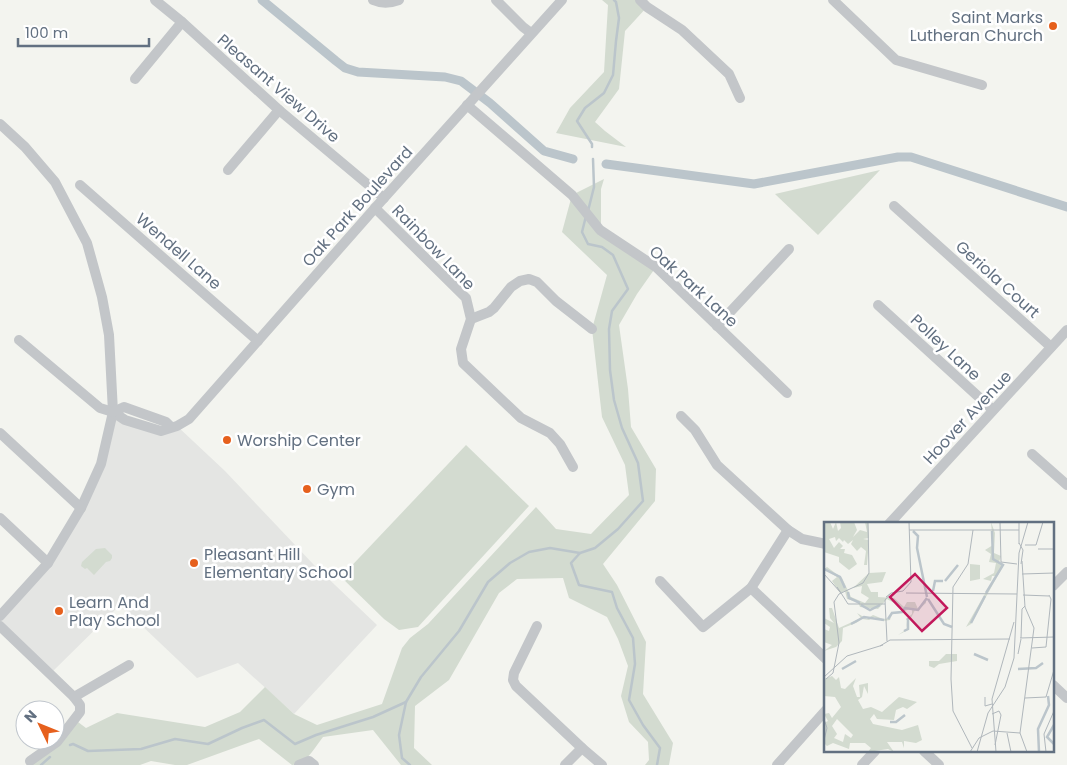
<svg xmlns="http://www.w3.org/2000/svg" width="1067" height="765" font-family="Poppins,sans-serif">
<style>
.built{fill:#e4e5e3}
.green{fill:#d3dbd0}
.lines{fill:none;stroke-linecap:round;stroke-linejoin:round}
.stream{stroke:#bbc5cb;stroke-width:2.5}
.canal{stroke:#bbc5cb;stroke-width:9}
.minor{stroke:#c3c6c9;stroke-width:10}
.poi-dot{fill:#e6601d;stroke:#fff;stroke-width:2}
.labels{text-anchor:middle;stroke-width:5;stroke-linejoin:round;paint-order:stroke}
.poi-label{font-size:16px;fill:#627081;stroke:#fff;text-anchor:start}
.street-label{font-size:16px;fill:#627081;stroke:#fff}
.inset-river{fill:none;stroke:#bbc5cb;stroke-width:2.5}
.inset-road{fill:none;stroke:#b0b7bc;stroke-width:1}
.view{fill:#c2185b;fill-opacity:0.15;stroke:#c2185b;stroke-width:2.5}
.inset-edge{fill:none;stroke:#627081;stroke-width:2.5}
</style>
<rect width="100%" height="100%" fill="#f3f4ef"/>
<path class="built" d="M113,412L161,431L177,426L225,471L314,565L377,625L294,714L238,663L197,678L120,605L50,674L0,622V617L48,563L101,464Z"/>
<g class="green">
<path d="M602,0H640L647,7L625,31L619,89L595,122L605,131L626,147L556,133L570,108L604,72L608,5Z"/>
<path d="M880,170L818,235L775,194Z"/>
<path d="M604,179L601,189V230L656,267L637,294L619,325L628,389L631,427L656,469L655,501L603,564L617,585L646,642L643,694L673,743L669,765H645L649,760L648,742L629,722L621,696L628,666L618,639L607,617L569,598L563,578L517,579L499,593L449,680L415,706L414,748L432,765H401L373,730L323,737C315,747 306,765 292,765L259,739L187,765H175L151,761L140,765H26L74,719L86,728L117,713L205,727L240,712L265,687L294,714L317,725L382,704L402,648L410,638L428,624L536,507L556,529L591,534L629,495L625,465L602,417L592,329L607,275L562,232L572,195Z"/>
<path d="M466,445L529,506L418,627L399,630L384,619L341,577Z"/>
<path d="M105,548L112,555V558L110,561L106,562L94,575L87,568L85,569L81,566L82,562L96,549Z"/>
</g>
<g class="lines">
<g class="stream">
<path d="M592,147V144L577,121L585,108L604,93L613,75L616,41L619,18L616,2L614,0"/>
<path d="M588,211L594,187L593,159"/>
<path d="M580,553L571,563L579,585L612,592L617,608L633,638L635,664L629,700L643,725L660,748L657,765"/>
<path d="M70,745L73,744L88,751L141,749L175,739L208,744L242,728L264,720L295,744L316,735L373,717L406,702"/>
<path d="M41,765L50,757"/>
<path d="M410,765L402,758L399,735L406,702L421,677L459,631L488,582L510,563L529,552L550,548L580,553L595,548L618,529L643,501L638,463L622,428L614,400L610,370L609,329L612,311L628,289L613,255L602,247L588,244L582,232L586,216"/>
</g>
<g class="canal">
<path d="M262,0L336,61L345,68L358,72L445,77L461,81L490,103L544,151L573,159"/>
<path d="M606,164L754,184L898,157H911L1067,207"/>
</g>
<g class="minor">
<path d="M155,0L182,22L279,110L384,198"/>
<path d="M373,0C382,4 391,3 399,0"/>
<path d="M496,0L523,27L531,33"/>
<path d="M640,0L647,7L682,30L729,74L740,98"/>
<path d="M833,0L896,60L982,85"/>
<path d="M135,79L182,22"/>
<path d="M467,105L572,195L600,230L656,267L787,393"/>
<path d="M0,124L25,147L55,182L87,243L102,297L109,335L113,412L101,464L81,508L48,563L0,616"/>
<path d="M228,170L279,110"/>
<path d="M80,185L258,341"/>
<path d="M894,206L1051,347"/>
<path d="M375,208L466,298L471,319L461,349L463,363L521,418L550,433L560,444L573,467"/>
<path d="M878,305L993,410"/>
<path d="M471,319L489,312L494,308L511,287L520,281L529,279L537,282L556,301L592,329"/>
<path d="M717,326L789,249"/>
<path d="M19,340L100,408L113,412L125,420L161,431L177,426L189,419L375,208L562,0"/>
<path d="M113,412L124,407L166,422L171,427"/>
<path d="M681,416L695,430L717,465L788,530L802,539L826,544"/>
<path d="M0,433L81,508"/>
<path d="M1032,454L1067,485"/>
<path d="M0,518L48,563"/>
<path d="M889,524L1067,330"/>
<path d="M660,581L703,627L751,588L788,530"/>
<path d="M1053,586L1067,572"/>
<path d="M751,588L826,659"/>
<path d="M0,626L74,697"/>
<path d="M537,626L514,673L513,680L516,686L582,748L602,765"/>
<path d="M1053,685L1067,698"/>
<path d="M924,751L939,765"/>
<path d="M30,761L57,742L80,712V705L74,697L129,665"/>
<path d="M299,765L309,761L314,765"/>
<path d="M565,765L582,748"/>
<path d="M777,765L826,710"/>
<path d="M862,765L875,751"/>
</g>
</g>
<g class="poi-dot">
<circle cx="1053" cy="26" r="5"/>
<circle cx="227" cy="440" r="5"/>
<circle cx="307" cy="489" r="5"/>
<circle cx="194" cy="563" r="5"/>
<circle cx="59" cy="611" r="5"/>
</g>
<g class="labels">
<g class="poi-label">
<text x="1043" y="23" text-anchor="end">Saint Marks<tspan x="1043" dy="18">Lutheran Church</tspan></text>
<text x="237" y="446">Worship Center</text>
<text x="317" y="495">Gym</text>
<text x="204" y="560">Pleasant Hill<tspan x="204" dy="18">Elementary School</tspan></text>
<text x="69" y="608">Learn And<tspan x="69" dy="18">Play School</tspan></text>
</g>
<g class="street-label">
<text transform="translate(279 88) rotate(41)" y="6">Pleasant View Drive</text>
<text transform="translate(357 206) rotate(-48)" y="6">Oak Park Boulevard</text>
<text transform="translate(434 247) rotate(46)" y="6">Rainbow Lane</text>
<text transform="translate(179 251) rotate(41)" y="6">Wendell Lane</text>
<text transform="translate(998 279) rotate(42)" y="6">Geriola Court</text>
<text transform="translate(694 286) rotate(42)" y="6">Oak Park Lane</text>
<text transform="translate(946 347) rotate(43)" y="6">Polley Lane</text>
<text transform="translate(967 417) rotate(-47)" y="6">Hoover Avenue</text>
</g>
</g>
<g transform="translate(824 522)">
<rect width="230" height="230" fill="#f3f4ef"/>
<path d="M0,0H6L9,7L12,0L14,9L17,6L16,0H30L33,8L29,15L36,8L43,10L41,0H44L45,16L39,17L45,18L43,43H40L42,29L37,25L33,29L27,22L29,18L24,22L20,18L19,20L15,16L12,19L11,15L5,17L10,26L15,20L19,24L16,27H21L20,31L28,33L33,42L25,48L15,40V35L0,30ZM167,0L171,11L170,31L177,34L175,40L179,44L147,102L142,105L171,54H168L167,59L159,57L170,51L172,41L165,40L167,32L161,28L169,23ZM146,42L156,43V57L146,59ZM3,45L18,56L27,75L41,81L45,76L37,71L38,64L29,66L45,51L62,50L58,60L43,62L47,70H54V75L70,76L80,85L83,80H91L94,87L102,76V81L94,88H91L87,96L82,98L84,108L74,113L83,107L82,97L88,92V86L76,91L68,92L66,98L59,99L50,95L45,98L38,97L32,101L19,106L18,119L12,125L0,129L8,123L0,120V107L5,109L6,105L0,101V96L10,101L6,96L5,86H8L15,106L37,96L33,91L43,97L49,93L59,97L66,96L68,90H77L79,86L63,77L54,87L36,85L34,80L23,77L21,69L16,71L8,59L13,55L0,47ZM122,132H133V139L115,142L110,146L105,144V139H115ZM8,154L12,158L15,155L17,166L21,167L32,156L29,164L33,175H36L35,163L44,161V172L40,164L38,175L34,178L39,187L47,185L58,190L75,175L93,180L83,187L79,185L72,188L70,198L53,197L50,192L46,197L49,202L78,208L94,203L98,218L92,221L80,219V226L78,220H63L70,230L64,227L44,230L47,226L41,221H26L25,227L9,221L3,224L0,221V201L4,199L0,192L5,191L8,196L17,185L11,175L0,174V157ZM13,197L29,213L27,216L21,212L19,220L10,216L13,212L8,204Z" fill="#d3dbd0" fill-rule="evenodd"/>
<path class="inset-river" d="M89,9L94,14L93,26L103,75M0,47L16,55L21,66M121,59L134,43M109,69L111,59H119M24,70L25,76L36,81M162,71L179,43L169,37L168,9M104,77L120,102L128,105M37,83L46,88L56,83M64,97L68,91L78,90L81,86L94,88L103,76M147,101L161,74M27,102L40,95L60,98M80,109L84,107V96M150,132L164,138M18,147L32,139M194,147L212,146L219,141M66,200H72L81,193M230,203L223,215L230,222M215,230L214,207L225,183L224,174"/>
<path class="inset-road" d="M176,0L177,40L193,42M85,8H195M195,21L199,28L197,42M195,22V0M201,23H212L219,0M214,27H230M198,39L201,85L210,106L196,211L203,230M0,52L17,71L13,65M198,52L230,51M17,71L24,82H61M67,71L79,69L87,60L85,0M82,71L193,72M199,73L225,74M62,75L67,71L61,78L63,119M196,116L230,115M197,116L198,87L201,84M56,124L66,118L186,117M208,126L222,125L227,77L225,73M194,132L197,117M0,155L23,134L59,123M2,157L9,151L15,121L10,80L15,72L39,61L45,51L44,0M161,175V184L168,182M201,176L222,175L230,148M168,192L175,189L177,193L171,223M0,197L3,206L0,218M183,211L187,230M148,226L129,189L127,157L129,65L144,42L149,8M146,230L155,216L169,209L196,211M153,230L164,191L181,165L190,136L195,31L204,0M172,230L168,177L190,100M222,230L220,212L230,189"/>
<path class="view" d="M91,52L123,86L98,109L66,75Z"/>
<rect width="230" height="230" class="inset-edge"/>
</g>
<g transform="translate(40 725) rotate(313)"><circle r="24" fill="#ffffff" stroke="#c0c6cd"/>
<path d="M0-4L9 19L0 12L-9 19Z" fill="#e6601d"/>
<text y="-8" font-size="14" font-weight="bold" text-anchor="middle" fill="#627081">N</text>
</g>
<path d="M18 38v8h131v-8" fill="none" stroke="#627081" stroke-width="2.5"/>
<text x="25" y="38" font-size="15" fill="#627081" stroke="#ffffff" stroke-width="4" paint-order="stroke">100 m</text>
</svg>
